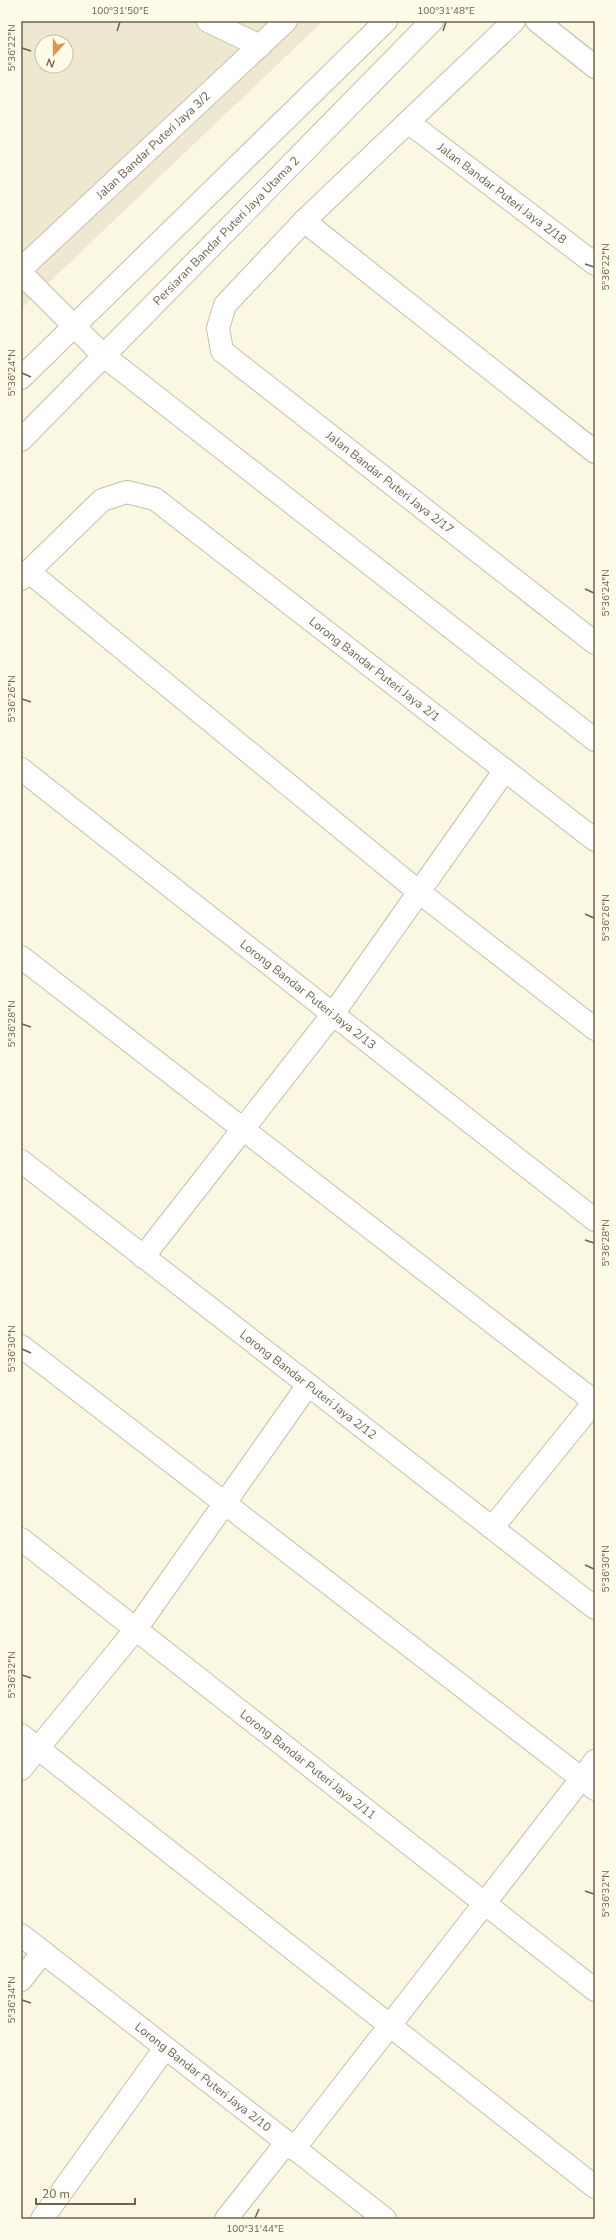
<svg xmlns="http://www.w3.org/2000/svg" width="616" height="2240" font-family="'Nunito Sans',sans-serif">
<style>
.residential{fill:#eee8d0;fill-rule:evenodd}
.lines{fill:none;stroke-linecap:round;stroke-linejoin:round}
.minor-casing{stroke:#c8bea9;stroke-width:24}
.minor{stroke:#fff;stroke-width:22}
.ticks{fill:none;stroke:#71624b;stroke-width:1.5}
.labels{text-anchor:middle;stroke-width:4;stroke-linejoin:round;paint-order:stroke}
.street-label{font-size:12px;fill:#71624b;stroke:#fefbe9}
.neatline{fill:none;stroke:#71624b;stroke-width:1.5}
.ticks-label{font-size:10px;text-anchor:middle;fill:#71624b}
</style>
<rect width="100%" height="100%" fill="#faf7e3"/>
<path class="residential" d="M21,21H323L21,309ZM42,42H66V66H42Z"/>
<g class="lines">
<g class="minor-casing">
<g id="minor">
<path d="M208,21L260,46"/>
<path id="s1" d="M514,21L304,221L225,305L218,328L222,351L595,643"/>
<path d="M537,21L595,67"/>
<path id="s2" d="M408,122L595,264"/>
<path d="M304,221L595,452"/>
<path id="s3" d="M21,269L286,21"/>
<path d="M21,273L104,356L595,740"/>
<path d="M21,378L386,21"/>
<path id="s4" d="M21,440L432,21"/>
<path d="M28,571L419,892L595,1029"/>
<path id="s5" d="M21,579L102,500L127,492L155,499L595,840"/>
<path id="s6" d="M21,769L595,1220"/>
<path d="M21,957L595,1402"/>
<path id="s7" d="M21,1161L595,1608"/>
<path d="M143,1257L333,1014L505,770"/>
<path d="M21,1346L595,1789"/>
<path d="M492,1528L595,1401"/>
<path id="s8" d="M21,1539L595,1990"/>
<path d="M21,1735L595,2187"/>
<path d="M21,1769L136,1629L308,1385"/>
<path id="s9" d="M21,1935L385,2219"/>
<path d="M21,1980L43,1952"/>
<path d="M294,2149L595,1761"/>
<path d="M42,2219L165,2048"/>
<path d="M226,2219L287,2142"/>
</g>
</g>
<use href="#minor" class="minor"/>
</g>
<path class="ticks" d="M117,31L120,22M443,31L446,22M22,48L31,51M585,264L594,267M22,373L31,377M585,589L594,593M22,699L31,702M585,914L594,918M22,1024L31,1027M585,1240L594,1243M22,1349L31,1353M585,1565L594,1569M22,1675L31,1678M585,1891L594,1894M22,2000L31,2003M255,2218L259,2209"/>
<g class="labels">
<g class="street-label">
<text dy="4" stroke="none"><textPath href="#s3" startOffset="181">Jalan Bandar Puteri Jaya 3/2</textPath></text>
<text dy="4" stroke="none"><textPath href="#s2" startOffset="118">Jalan Bandar Puteri Jaya 2/18</textPath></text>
<text dy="4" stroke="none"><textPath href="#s4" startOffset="293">Persiaran Bandar Puteri Jaya Utama 2</textPath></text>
<text dy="4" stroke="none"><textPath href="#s1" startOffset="666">Jalan Bandar Puteri Jaya 2/17</textPath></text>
<text dy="4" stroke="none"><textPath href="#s5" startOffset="446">Lorong Bandar Puteri Jaya 2/1</textPath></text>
<text dy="4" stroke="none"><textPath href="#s6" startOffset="365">Lorong Bandar Puteri Jaya 2/13</textPath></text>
<text dy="4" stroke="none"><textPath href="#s7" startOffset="364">Lorong Bandar Puteri Jaya 2/12</textPath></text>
<text dy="4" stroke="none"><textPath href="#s8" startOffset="365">Lorong Bandar Puteri Jaya 2/11</textPath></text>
<text dy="4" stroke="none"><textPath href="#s9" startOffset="231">Lorong Bandar Puteri Jaya 2/10</textPath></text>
</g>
</g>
<rect width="616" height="2240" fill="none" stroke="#fefbe9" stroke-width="44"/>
<g transform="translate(54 54) rotate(201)"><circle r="19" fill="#fefbe9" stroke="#c6beaa"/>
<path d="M0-3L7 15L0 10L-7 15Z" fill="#dc9250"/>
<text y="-6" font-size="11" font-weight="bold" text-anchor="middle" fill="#71624b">N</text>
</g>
<path d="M36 2198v6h99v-6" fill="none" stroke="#71624b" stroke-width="2"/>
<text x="42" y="2198" font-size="12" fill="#71624b" stroke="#fefbe9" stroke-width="3" paint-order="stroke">20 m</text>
<rect x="22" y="22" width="572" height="2196" class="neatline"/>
<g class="ticks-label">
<text x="120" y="14">100°31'50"E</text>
<text x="446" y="14">100°31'48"E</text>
<text transform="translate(11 48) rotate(-90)" y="4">5°36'22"N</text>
<text transform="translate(605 267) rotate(-90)" y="4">5°36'22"N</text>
<text transform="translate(11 373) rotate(-90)" y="4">5°36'24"N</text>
<text transform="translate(605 593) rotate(-90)" y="4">5°36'24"N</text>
<text transform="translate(11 699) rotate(-90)" y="4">5°36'26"N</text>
<text transform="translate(605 918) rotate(-90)" y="4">5°36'26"N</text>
<text transform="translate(11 1024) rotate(-90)" y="4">5°36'28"N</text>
<text transform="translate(605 1243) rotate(-90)" y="4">5°36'28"N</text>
<text transform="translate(11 1349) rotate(-90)" y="4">5°36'30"N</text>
<text transform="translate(605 1569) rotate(-90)" y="4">5°36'30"N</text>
<text transform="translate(11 1675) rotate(-90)" y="4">5°36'32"N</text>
<text transform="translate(605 1894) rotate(-90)" y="4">5°36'32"N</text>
<text transform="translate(11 2000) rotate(-90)" y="4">5°36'34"N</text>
<text x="255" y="2232">100°31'44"E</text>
</g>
</svg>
